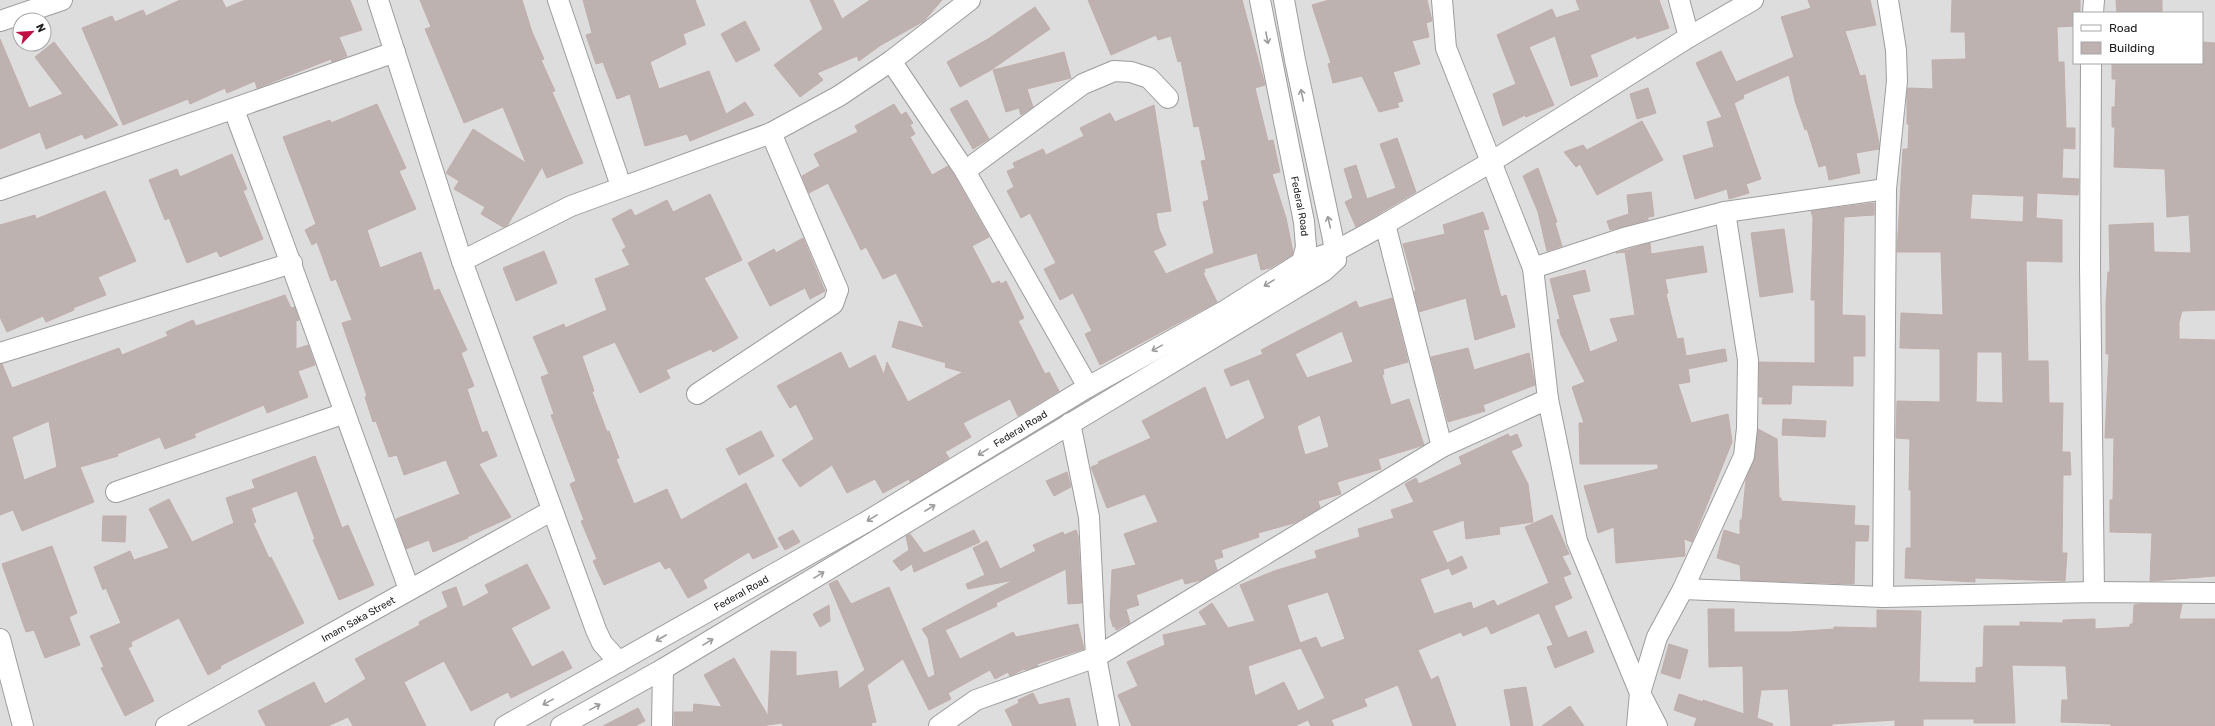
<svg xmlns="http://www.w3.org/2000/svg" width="2215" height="726" font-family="Rubik,sans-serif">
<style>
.residential{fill:#dedddd;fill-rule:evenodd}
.building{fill:#bdb2b0;stroke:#c1aeab;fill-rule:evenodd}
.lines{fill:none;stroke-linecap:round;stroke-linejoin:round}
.minor-casing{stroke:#9d9d9d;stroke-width:22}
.minor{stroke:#fff;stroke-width:20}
.oneway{stroke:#9b9b9b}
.labels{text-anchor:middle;stroke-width:3;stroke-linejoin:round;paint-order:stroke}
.street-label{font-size:10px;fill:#202020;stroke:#fff}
</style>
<rect width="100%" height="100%" fill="#f0eae7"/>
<path class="residential" d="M0,0H2215V726H0ZM2074,13H2202V63H2074ZM20,20H44V44H20Z"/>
<g class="building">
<path d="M180,0H222L226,8L245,0H350L362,30L339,37L347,56L332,62L331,59L257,88L255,81L227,93L225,88L190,104L188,99L123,125L82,28L112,16L115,22L143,10L146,16Z"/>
<path d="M420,0H522L532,32L544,59L541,60L555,91L552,92L583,163L547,178L542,167L507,226L503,227L481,214L485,207L454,189L459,181L446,173L473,129L526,163L503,107L464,123L425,29L431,27Z"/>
<path d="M583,0H695L705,25L683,34L686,44L650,62L659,89L709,71L726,114L745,102L754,115L690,141L687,134L645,146L630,94L617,99L603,62L596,64L586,35L592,33Z"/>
<path d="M810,0H833L842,19L870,0H942L924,21L881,45L859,61L857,56L817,73L823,80L800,97L774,65L823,29Z"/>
<path d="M1088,0H1242L1265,85L1255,88L1268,141L1273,140L1280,172L1272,174L1286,218L1293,252L1292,255L1270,268L1261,270L1257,253L1204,269L1205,272L1203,273L1217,302L1100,365L1085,334L1092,331L1073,293L1060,300L1044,269L1056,263L1030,213L1021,218L1007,191L1014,187L1007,171L1015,168L1013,163L1043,149L1046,155L1084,136L1080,128L1110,113L1115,122L1154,105L1171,211L1156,213L1159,229L1166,245L1153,251L1166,274L1214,253L1203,202L1209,200L1201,161L1206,160L1199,126L1194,127L1181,61L1178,62L1171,36L1158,40L1156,35L1111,55Z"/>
<path d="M1329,0H1427L1432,21L1426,23L1429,37L1412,41L1420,64L1393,72L1403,101L1397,103L1399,107L1379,112L1362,76L1333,83L1328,64L1331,63L1312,5Z"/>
<path d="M1576,0H1659L1669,28L1637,39L1636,36L1590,55L1598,76L1571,86L1555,36L1529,47L1554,105L1526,117L1525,115L1503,126L1493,94L1516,84L1497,35L1552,9L1556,18L1580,10Z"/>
<path d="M1808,0H1870L1876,25L1845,31L1860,76L1865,75L1879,143V149L1856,153L1860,173L1829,180L1826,165L1819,167L1807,129L1805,130L1795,101L1789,75L1743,95L1744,98L1734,103L1761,179L1746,184L1749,193L1729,199L1727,189L1695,199L1683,156L1714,147L1707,122L1722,117L1696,63L1721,51L1736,82L1794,57L1781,17L1811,8Z"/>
<path d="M1952,0H2080V13H2074V26L2057,27L2058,62H2064L2066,128H2075V149L2063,148L2062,178L2079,179L2078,195L2037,193L2036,218L2062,220V262L2026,261L2028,361H2048L2049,403H2063L2062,452H2070L2071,475H2063L2062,553H2067L2065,581L1975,578V582L1905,578L1906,548H1911V490H1909L1910,439L1896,438L1897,401L1940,402V349L1900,348L1901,313L1943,315L1941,252H1897L1903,149H1908L1909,124H1907V92L1908,88L1933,89L1932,60L1966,59L1965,32H1951ZM1972,194L2024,196L2023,222L1970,219ZM1977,352H2002L2003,403L1976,402Z"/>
<path d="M2116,0H2162V13H2117Z"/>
<path d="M1035,7L1050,29L991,70L960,87L947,62L988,39Z"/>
<path d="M745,21L760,50L736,62L721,34Z"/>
<path d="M0,39L29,108L63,94L35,57L54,42L118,125L85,139L82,134L46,149L40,132L0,149Z"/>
<path d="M2202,42L2215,43V310L2182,311L2179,322V339L2215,340V576L2150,581L2152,533L2110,532V500H2113L2114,438H2105L2109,354H2106V304L2108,272H2110L2109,225L2153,223L2154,252L2191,253L2189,215L2167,217L2165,169L2114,167L2115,127H2112V107H2115L2116,79H2112V63H2202Z"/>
<path d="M1064,52L1071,78L1027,89L1033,107L1021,115L1019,108L1006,112L993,70Z"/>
<path d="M1648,88L1656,113L1637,119L1630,94Z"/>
<path d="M967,100L989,139L973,149L950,109Z"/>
<path d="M377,104L406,168L399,171L416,209L367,230L380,268L421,252L434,291L439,289L467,350L461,353L474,386L467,389L482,433L487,431L497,456L479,464L511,517L467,537L468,538L433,552L429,540L406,549L396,519L460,494L446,460L404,475L397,455L389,457L376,421L373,422L365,397L367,396L342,323L352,320L336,279L331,281L317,242L312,245L305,230L316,224L283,137L330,120L331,123Z"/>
<path d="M894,104L901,115L906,112L913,123L910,125L915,134L910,137L932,175L948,166L955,177L989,237L972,246L992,284L999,281L1001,284L1006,281L1024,318L1018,321L1045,374L1049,372L1059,391L1018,416L1010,399L963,423L971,437L945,452L949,458L910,482L909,479L883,493L875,479L847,493L832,465L800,487L782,460L814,439L796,404L790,408L777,386L841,352L849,369L875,355L884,375L887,362L908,402L963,372L945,367L946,363L892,347L899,321L924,328L896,273L883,279L866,247L861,250L828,183L809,193L802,176L820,166L814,154L858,132L855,126Z"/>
<path d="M1642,121L1663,160L1597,195L1580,164L1576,167L1564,152L1583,145L1587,150Z"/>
<path d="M1397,138L1416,192L1356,227L1345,202L1353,198L1344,169L1356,165L1367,199L1396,188L1380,144Z"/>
<path d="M232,154L247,189L243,191L263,239L220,257L217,251L187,263L169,218L165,220L149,180L177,169L180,177Z"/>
<path d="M1538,168L1557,222L1555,223L1562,246L1547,251L1538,212L1523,176Z"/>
<path d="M105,191L136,261L98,277L106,295L73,308L74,310L46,322L43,316L7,332L0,317V225L35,215L36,219Z"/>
<path d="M1651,192L1654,216L1648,217V220L1610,230L1607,221L1629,214L1627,195Z"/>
<path d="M710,194L742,260L704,278L738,338L713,352L711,349L666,370L670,378L640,393L615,342L582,356L594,391L592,392L607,432L609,431L619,458L616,459L634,504L667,489L681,520L746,483L778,547L753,559L749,552L703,580L707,588L688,598L670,567L665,569L660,561L604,585L593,561L597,559L581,521L584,520L570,484L576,481L551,415L554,414L541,377L549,374L533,337L564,324L565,328L607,310L595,279L630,265L622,250L626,247L612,219L631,209L635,216L667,200L673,212Z"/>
<path d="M1874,203V215L1844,217L1842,315L1865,316V356H1853V386L1792,385L1791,404H1762L1763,397H1759V362L1815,363V300H1811L1813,218L1811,211Z"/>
<path d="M1483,212L1489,229L1483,230L1501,297L1506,295L1515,327L1475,340L1466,298L1419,312L1414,291H1416L1403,244L1445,234L1443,225Z"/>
<path d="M1784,229L1793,292L1760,297L1751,233Z"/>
<path d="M803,238L825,291L810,299L805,288L770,306L748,263L774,249L776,253Z"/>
<path d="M1650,243L1651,254L1703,246L1707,272L1665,279L1668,293L1666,294L1677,339L1683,338L1686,356L1725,349L1727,361L1688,369L1690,382L1678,384L1691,423L1728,414L1732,442L1692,542L1684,539L1685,556L1616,563L1614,527L1598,533L1584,486L1658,469V464H1580L1579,423H1584L1572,387L1585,382L1561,335L1557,320L1560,319L1550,279L1585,270L1590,291L1572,295L1590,352L1618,341L1610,319L1635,315L1625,252L1616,253Z"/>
<path d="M544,251L557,283L516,301L503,268Z"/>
<path d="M285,295L291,308L295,307L299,320L296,321V349L308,345L315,365L298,371L308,397L267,413L264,405L194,434L196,437L165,449L160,437L117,454L118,456L80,467L94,502L22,531L13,510L0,515V364H2L12,388L119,348L122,355L168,336L166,332L193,320L196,326ZM49,421L57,467L24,480L12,437Z"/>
<path d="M1392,298L1408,362L1383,369L1384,374L1382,375L1391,405L1409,399L1424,445L1378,459L1381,469L1337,482L1341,494L1318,501L1320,508L1294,523L1258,533L1259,537L1221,550L1223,557L1214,560L1217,570L1201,580L1185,584L1183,578L1136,595L1139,605L1126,609L1130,623L1116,630L1115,626L1113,627L1110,616L1112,570L1136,565L1124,534L1158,522L1145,494L1107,508L1091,467L1099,464L1098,462L1151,438L1142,421L1205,387L1226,440L1265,418L1249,379L1231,386L1224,370L1263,354L1261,350L1356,301L1359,308ZM1342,331L1353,362L1307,378L1295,354ZM1320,415L1329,447L1305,455L1297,426Z"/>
<path d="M1468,348L1474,370L1529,353L1535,385L1483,405L1485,411L1448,422L1431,357Z"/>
<path d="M1783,419L1826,421L1825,437L1782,435Z"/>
<path d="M1758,429L1777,439L1779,498H1781V501L1855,506L1854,525L1869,526L1868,541H1855L1854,584L1741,580L1740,565L1717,558L1724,530L1740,535V520H1742L1746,479L1755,457Z"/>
<path d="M761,431L774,456L739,475L726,449Z"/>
<path d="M1508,434L1510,437L1517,434L1522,446L1511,451L1528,484L1533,522L1499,527L1500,534L1466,539L1464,520L1432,531L1447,563L1462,556L1467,568L1452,575L1449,568L1420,579L1434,614L1471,602L1473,609L1494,600L1497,606L1549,583L1525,527L1552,515L1569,554L1562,556L1571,574L1563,577L1572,598L1554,606L1568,638L1586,631L1594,652L1555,668L1547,647L1553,645L1539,613L1491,634L1487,626L1463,636L1461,632L1418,650L1431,680L1438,676L1456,726H1413L1398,685L1364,699L1367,706L1331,720L1334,726H1311L1308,720L1295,726H1132L1118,695L1138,686L1127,662L1165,645L1163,635L1207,625L1199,612L1212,603L1228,628L1255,621L1240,585L1274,571L1317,558L1315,551L1360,537L1358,529L1394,518L1391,510L1414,502L1405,484L1416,478L1419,484L1462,464L1459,457ZM1328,592L1345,639L1321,648L1316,637L1300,643L1287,605ZM1301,648L1325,698L1298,711L1284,682L1255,696L1248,666Z"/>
<path d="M315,456L342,528L348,525L374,585L339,600L313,540L315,539L297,491L251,508L256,522L253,523L269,558L271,557L304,623L220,666L221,668L208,675L179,618L131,642L132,646L128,648L154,701L125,716L101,668L104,667L90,636L121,623L106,588L103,590L94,567L130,551L134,560L169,548L149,509L169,499L192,542L234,523L226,498L255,488L252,480Z"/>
<path d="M1067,472L1071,487L1054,496L1046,481Z"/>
<path d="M103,516H126L125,542L102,541Z"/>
<path d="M793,530L800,542L785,550L778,538Z"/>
<path d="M974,530L980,542L914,572L912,564L901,571L893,561L909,550L906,536L910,534L924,553Z"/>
<path d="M1076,530L1078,536L1082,603L1068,604L1066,569L996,603L997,606L945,630L960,659L1013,632L1016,637L1078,624L1084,649L1037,664L1038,666L1025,670L1024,669L1010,676L1008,672L995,679L990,670L948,693L951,699L929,710L903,659L867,685L876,722L871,723L872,726H783L782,723L761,726H674V712H693L694,704L722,707L704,675L734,658L768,716L771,651L796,652V676L837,671L839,689L865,670L829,584L837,580L851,604L889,587L928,678L935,675L928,638L922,629L1014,580L968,589L966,584L985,575L973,548L987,541L1000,569L1036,551L1033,545L1063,532L1064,535Z"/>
<path d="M52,546L77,613L69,617L80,645L45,658L34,630L26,632L2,564Z"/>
<path d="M527,564L550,608L511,628L532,667L563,651L572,668L511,698L508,692L471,711L444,661L404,682L426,726H353L348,717L328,726H266L258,711L314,682L325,704L366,679L355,659L420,625L419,622L448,607L442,592L456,587L463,607L489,593L485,585Z"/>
<path d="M2140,604H2182L2179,619H2215V726H2111V724L2061,722L2062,700H2068L2066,666L2012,665L2015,723H1974V719H1923V726H1895V720L1832,724V726H1791L1788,689L1761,690L1757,718L1773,724L1772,726H1694L1697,718L1674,710L1679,694L1703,702V700L1744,714L1743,666L1709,667L1708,609H1734V632H1790L1834,629V627L1877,628V610L1921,611L1919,682L1976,683V668L1983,667L1984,626H2020V622L2063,623V620L2095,619V629L2130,627V624H2133L2134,605Z"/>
<path d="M829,605L830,621L820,627L813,614Z"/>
<path d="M1669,644L1688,650L1680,679L1661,673Z"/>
<path d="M1526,687L1533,726H1511L1504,690Z"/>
<path d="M1033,693L1039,705L1069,698L1076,726H1013L1005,710L1019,703L1018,700Z"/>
<path d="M1570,706L1584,726H1542Z"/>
<path d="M638,708L645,721L635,726H603Z"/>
</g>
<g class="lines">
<g class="minor-casing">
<g id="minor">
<path d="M378,0L462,261L596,630L602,643L619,662"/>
<path d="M558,0L621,186"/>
<path id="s1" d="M1260,0L1304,222L1306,247L1302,262"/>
<path d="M1442,0L1446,48L1533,268L1548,399L1577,541L1640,693L1657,726"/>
<path d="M1679,0L1689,37"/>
<path d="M2093,13L2094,0"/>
<path d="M0,21L62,0"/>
<path d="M891,61L965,171L1088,387"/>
<path d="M2091,63L2090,266L2094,592"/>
<path d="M234,110C294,269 350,429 409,589"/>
<path d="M965,171L1083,84L1114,71L1131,72L1149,78L1168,98"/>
<path d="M0,190L395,52"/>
<path d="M1385,224L1442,447"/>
<path d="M462,261L571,206L771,133L839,96L891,61L970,0"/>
<path d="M1533,268L1624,238L1725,212L1886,189"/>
<path d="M0,353L292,263"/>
<path d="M697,394L833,304L838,290L771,133"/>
<path d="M1070,423L1089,517L1096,657L1109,726"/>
<path d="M116,492L345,413"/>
<path d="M1683,589L1883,597L2094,592L2215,593"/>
<path d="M1883,597L1886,189L1897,81L1896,50L1888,0"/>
<path d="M0,639L23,726"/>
<path id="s2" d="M166,726L551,511"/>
<path id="s3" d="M505,726L866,522L1088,387L1226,310L1302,262L1334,252L1385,224L1491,162L1689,37L1753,0"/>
<path d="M561,726L663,669L1324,271L1336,260L1333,239L1295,60L1284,0"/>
<path d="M662,726L663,669"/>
<path d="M939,726L976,700L1096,657L1442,447L1548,399"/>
<path d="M1637,726L1640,693L1657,637L1683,589L1744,456L1747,428L1748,360L1725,212"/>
</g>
</g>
<use href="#minor" class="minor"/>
</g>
<defs><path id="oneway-shaft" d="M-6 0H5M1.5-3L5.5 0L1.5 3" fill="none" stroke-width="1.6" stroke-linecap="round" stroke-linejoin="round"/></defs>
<g class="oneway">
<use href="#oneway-shaft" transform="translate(1267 38) rotate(79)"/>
<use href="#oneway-shaft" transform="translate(1302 95) rotate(-102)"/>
<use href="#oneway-shaft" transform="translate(1329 222) rotate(-103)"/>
<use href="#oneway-shaft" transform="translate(1269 283) rotate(148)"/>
<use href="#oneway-shaft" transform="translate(1157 348) rotate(151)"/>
<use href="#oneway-shaft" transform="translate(983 452) rotate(148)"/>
<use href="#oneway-shaft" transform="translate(930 508) rotate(-31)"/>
<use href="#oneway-shaft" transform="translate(872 518) rotate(149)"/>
<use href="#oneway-shaft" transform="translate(819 575) rotate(-31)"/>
<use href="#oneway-shaft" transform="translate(661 638) rotate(150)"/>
<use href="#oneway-shaft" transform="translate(708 642) rotate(-31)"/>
<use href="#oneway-shaft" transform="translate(548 702) rotate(151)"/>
<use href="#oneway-shaft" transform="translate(595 707) rotate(-29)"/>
</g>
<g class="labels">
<g class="street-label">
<text dy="4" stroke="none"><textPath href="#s1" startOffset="210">Federal Road</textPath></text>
<text dy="4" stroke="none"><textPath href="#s3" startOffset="595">Federal Road</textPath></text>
<text dy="4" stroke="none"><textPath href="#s3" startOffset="271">Federal Road</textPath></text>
<text dy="4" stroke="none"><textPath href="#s2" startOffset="220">Imam Saka Street</textPath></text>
</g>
</g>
<rect x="2073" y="12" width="130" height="52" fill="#ffffff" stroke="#a6a6a6"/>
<rect x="2081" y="25" width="20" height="6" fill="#ffffff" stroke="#a6a6a6"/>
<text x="2109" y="32" font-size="12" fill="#202020">Road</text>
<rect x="2081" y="42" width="20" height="12" fill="#bdb2b0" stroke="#a6a6a6"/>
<text x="2109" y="52" font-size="12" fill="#202020">Building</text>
<g transform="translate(32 32) rotate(65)"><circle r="19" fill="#ffffff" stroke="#a6a6a6"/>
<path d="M0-3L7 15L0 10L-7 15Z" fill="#c10f44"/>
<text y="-6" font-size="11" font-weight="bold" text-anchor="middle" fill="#202020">N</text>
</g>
</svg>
